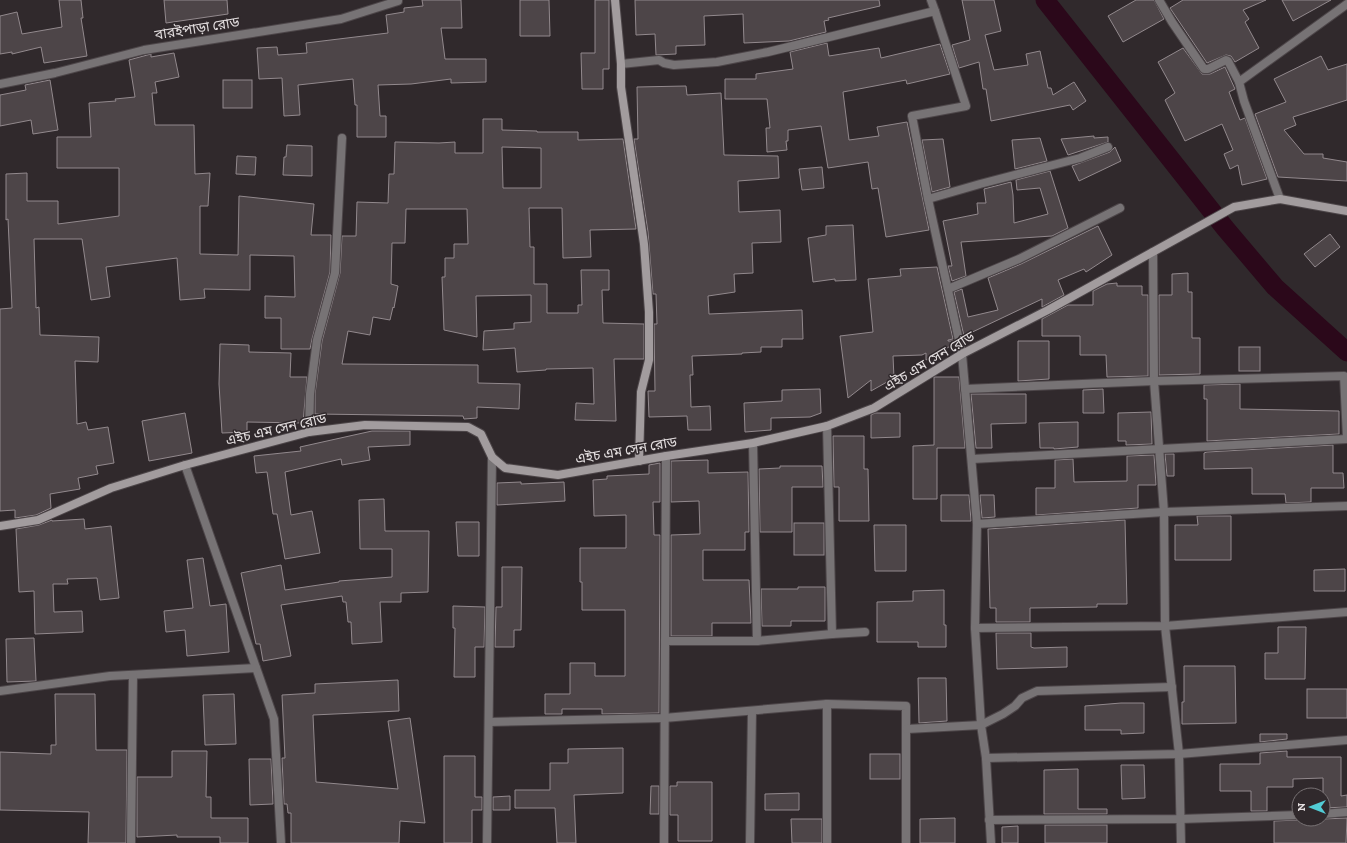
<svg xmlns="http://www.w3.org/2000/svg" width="1347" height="843" font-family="'Zilla Slab','Noto Sans Bengali',serif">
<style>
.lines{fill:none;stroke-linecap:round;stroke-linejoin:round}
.canal{stroke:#2b081a;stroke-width:19}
.building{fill:#4d4548;stroke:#92898d;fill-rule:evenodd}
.street-casing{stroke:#4d4649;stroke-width:10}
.secondary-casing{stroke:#4d4649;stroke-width:10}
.street{stroke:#777375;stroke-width:8}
.secondary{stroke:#a29c9e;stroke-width:8}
.labels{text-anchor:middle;stroke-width:3;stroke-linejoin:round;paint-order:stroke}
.street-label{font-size:14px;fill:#e4dfe0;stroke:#30292c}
</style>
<rect width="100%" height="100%" fill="#30292c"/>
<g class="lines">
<path class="canal" d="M1045,0L1225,228L1275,287L1347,352"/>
</g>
<g class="building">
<path d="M59,0H81L83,18H81L87,56L44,63L41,47L12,54V52L0,54V16L17,12L22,34L62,27Z"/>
<path d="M164,0H227L228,14L166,23Z"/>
<path d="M422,0H461L462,28H441L445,59H486V82L451,83V79L411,84L378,85L380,116H386V137H357V105H355L353,79L298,85L300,115L284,116L282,78L259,79L257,48L277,47L278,55L307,53L306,43L388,33L386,15L404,12V8L423,6Z"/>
<path d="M520,0H549L550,36H520Z"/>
<path d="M595,0H609V69H603V89H582L581,53H595Z"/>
<path d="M635,0H879L880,6L828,18L829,20L824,21L826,32L789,41L744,43L743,14L704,16L705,45L676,46V54L656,55L655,34L636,35Z"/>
<path d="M962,0H994L1001,31L985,35L994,70L1028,65L1026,54L1040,51L1048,88H1051L1053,95L1074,82L1086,101L1073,110L1070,105L991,121L986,89H983L979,62L959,68L952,45L970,40Z"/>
<path d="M1136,0H1154L1164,19L1123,42L1108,16Z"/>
<path d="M1183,0H1266L1243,10L1249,19L1245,22L1259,48L1235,62L1231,56L1226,55L1207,63L1170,8Z"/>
<path d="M1282,0H1331L1293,21Z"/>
<path d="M827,43L829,56L879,48L881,58L940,44L950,74L907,84L906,80L843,92L849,140L879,136L877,127L907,122L929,230L886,237L878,188L872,189L868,162L828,168L821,126L788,130V141H786L787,150L767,152L766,128H770L767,99H725V79H756V74L793,69L790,52Z"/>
<path d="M1183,48L1202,74H1210L1225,67L1235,89L1229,92L1240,120L1245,118L1267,179L1242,185L1238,165L1230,169L1224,154L1233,150L1222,124L1185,141L1165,100L1175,93L1158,62Z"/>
<path d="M174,53L179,77L155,82L157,93H152L155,125H194L195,174L210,173L208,206H200V254L238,255L239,196L314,204L311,235H331L330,272L312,339L310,349H281V318H265V296L295,297L294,256L250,255V290L204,289L205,298L180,300L177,258L106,267L110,297L91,300L82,239H34L36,308L39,307L40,335L99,337L98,362L75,361L77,424L86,422L88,430L108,427L114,463L96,466L98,474L78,478L80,489L50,494L51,508L36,515L15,518V510L0,511V309L12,308L8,219L6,220V174L27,173V201H58V224L119,216V168H57V137H91L89,103L116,101L115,99L135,97L129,60L151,54V57Z"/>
<path d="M1321,56L1328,70L1347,64V100L1293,117L1296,125L1284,130L1304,154H1323V158L1347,162V181L1278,177L1255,114L1286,102L1274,79Z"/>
<path d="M50,80L58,130L33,134L31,120L0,126V95L26,90L25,85Z"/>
<rect x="223" y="80" width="29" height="28"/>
<path d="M686,86L687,95L721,93L724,155L778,156L779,178L738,181L739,212L780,210L781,242L752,243L753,273L734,274L735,292L708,296L709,314L802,310L803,339H782V347H761V352L742,353V354L692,356L693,375H690L691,407L710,406L711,430H688L687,416L649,417L648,391H655L654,324H657L656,294H653L648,232L634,139H638L637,87Z"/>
<path d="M483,119H502V130L537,131V132H578V140L623,139L636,229L590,230L591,257L563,258L562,208H529L530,247H534V284H547V313H578V305H582L581,270H609V290H602L603,323L644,324V359H614L616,421L575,420L576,403L594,404L593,368L546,369V370L517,372L515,348L483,350L484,331L514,329V323L531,322V295L476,296L477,337L444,330L442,277H445V258H454V244H468L467,209H406L405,243H392L391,284L398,286L394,308L393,307L390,320L373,317L370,335L348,331L342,364L478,365V383L520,384L519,409L477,407V418L464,419L463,416L315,414V394L322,341L340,273L342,236H356L357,202L388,203L389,174H394L395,142L439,143L455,142V153H483ZM502,147L541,148V188H503Z"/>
<path d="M1094,136V138L1108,137V142L1068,155L1061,139Z"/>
<path d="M1040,138L1047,161L1015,169L1012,140Z"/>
<path d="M943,139L950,187L932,192L922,140Z"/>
<path d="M287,145L312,146V176L283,175L284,157H286Z"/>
<path d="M1115,147L1121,161L1079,181L1072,166L1110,152Z"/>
<path d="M237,156L256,157L255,175L236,174Z"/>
<path d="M822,167L824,188L802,190L799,169Z"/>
<path d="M1050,171L1068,228L1052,236L961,242L966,276L952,281L948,266H952L943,221L978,214L977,203H986L984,189L1011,182L1013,195L1014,223L1048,214L1040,188L1017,190L1016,180Z"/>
<path d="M853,225L856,280L835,281V279L813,282L808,238L826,235V226Z"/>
<path d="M1098,226L1112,255L1086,272L1084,269L1058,280L1064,295L1042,307V299L964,336L954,292L962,289L968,317L998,310L988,278L1021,264Z"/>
<path d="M1330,234L1340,247L1315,267L1304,254Z"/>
<path d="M937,267L953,339L948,340V341H954V344L926,360V353L922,355L893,356L894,378L871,391V380L848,398L840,336L873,332L868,279L901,276L900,269Z"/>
<path d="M1188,273V292H1192V338H1200V374L1159,375V295H1172V274Z"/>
<path d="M1117,283V286H1142V295H1148V376L1107,377L1106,355H1080V336H1042V319L1068,305H1093V291L1107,284Z"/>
<path d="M1018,341H1049V379L1018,381Z"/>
<path d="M220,344L249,345V352L291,353L290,377H307L303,423L247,422V432L222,433L219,384Z"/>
<rect x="1239" y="347" width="21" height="24"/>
<path d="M934,377H959L965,448H937V499H913V446L934,445Z"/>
<path d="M1240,384V409L1339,411V434L1207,441V399H1204V385Z"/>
<path d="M820,389L821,413L810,417L771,418V430L745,432L744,403L782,401V390Z"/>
<path d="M1103,389L1104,413H1083V390Z"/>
<path d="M971,394H1026V423L991,424L992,448H976Z"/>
<path d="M1151,412L1152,444L1126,445V441H1118V413Z"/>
<path d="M185,413L192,453L149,461L142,421Z"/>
<path d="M875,413H900V437L871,438V415Z"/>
<path d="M1078,422V447L1054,449V448H1040L1039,423Z"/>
<path d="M372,431H410V445L368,447L370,460L342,465L341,459L285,472L291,515L312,511L320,553L285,559L277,514H273L267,472L256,473L254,456L301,451L300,447Z"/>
<path d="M833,436H864V469H868L869,521H839V487H834Z"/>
<path d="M1333,445V473H1343L1344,488H1311V502L1286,503L1285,494H1252V468L1204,469V453L1207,452Z"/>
<path d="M1165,454H1174V476H1167Z"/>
<path d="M1154,455L1156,485H1138V508L1036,515V488H1055V460L1073,459L1074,482L1127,481V456Z"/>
<path d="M708,460V473L748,472L749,532H745V550H703V580H749L751,623H712V636H671V535L700,534L699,501L671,502V461Z"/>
<path d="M660,463V502H653L654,535H660L659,713L602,714V709H562V714H545V694H570V663H595V676H625V610H582V582H580V548H626V515L594,516L593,480L607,479V476L649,474V465Z"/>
<path d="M780,466H822L823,487H792V532H760L759,469L780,468Z"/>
<path d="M521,482V484L564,482L565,501L497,505V483Z"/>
<path d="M941,495H969L971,521H941Z"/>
<path d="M980,495H994L995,517L982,518Z"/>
<path d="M384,499L385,531H429L428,592L401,593V602H380L382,642L352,644L351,622H348L346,602H343L342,596L281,605L291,656L263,661L260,644H256L241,573L281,565L285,590L339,582V581L392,577V549H360L359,500Z"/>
<path d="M1197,516H1231V560H1175V525H1198Z"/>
<path d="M84,519L85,529L111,526L119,598L100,600L97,578L67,579L68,584H53L54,612L82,611L83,632L35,634L34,591L19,592L16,529L39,525L52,520V521Z"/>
<path d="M1125,520L1127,604H1097V607L1030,608V622H996V608H990L988,529Z"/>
<path d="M456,522H479V556H458Z"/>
<rect x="794" y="523" width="30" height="32"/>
<path d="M874,525H906V571H875Z"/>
<path d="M203,558L210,606L226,604L229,652L187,656L185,630L166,632L164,611L193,608L187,560Z"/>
<path d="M502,567H522L521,630H514V647H495L496,607H502Z"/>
<path d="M1345,569V591H1314V570Z"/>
<path d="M798,587H825V621H791V626H762L761,589H798Z"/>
<path d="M944,590V625H946V647H918V642H877V602L913,601V591Z"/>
<path d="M453,606L485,607L484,647H475V677H454L455,628H453Z"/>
<path d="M1278,627H1306L1305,679H1265V653H1278Z"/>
<path d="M996,633H1031V647L1034,648L1067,647V667L997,669Z"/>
<path d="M34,638L36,681L7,682L6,639Z"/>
<path d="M1184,666H1235L1236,723L1182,724V702H1184Z"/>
<path d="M918,678H946L947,721L919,723Z"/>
<path d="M398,680L399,711L313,715L316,782L398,789L388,721L410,718L425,823L400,821L399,843H291V813H288L287,804H284L282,758H285L282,695L315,693V684Z"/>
<rect x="1307" y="689" width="40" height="29"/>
<path d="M55,694H95L96,750H127L126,843H88L89,812L0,810V752L51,754V745H56Z"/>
<path d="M234,694L236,744L205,745L203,695Z"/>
<path d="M1121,703H1144V733L1121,734V730H1085V706Z"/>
<path d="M1260,734H1287V739L1260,742Z"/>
<path d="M623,748V793L574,795L576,843H557L555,808H515V790H550V763H568V749Z"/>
<path d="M172,751H207L206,797H211V818H248V843H220V837H177V835L137,837V777H172Z"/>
<path d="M1287,751V757H1341V796L1347,795V807L1323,808V778L1293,779V787H1267V811H1251V791H1220V764H1260V753Z"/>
<rect x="870" y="754" width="30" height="25"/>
<path d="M444,756H475V797H482V810H472V843H444Z"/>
<path d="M249,759H271L273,804L250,805Z"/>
<path d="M1121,765H1144L1145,798L1122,799Z"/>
<path d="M1078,769V809H1107V814H1044V770Z"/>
<path d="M677,782H712V841H678V815H670V786H677Z"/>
<path d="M651,786H659V814H650Z"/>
<path d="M799,793V810H765V794Z"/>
<path d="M510,796V810H493V797Z"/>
<path d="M955,818V843H920V819Z"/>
<path d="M1347,818L1346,843H1274V821Z"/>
<path d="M791,819H822V843H792Z"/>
<rect x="1045" y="825" width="62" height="18"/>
<path d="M1018,826V843H1002V827Z"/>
</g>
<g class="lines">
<g class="street-casing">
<g id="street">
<path d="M931,0L935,11"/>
<path d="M1159,0L1172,22L1204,69H1208L1226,60L1228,61L1239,82"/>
<path d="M621,64L659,60L664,63L674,65L717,62L768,52L935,11L966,106L912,116L928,199L962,354L977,524L975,628L981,725L986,758L991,843"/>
<path d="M0,84L55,73L144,50L341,19L398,1V0"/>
<path d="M928,199L980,184L1080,158L1108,147"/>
<path d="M1280,199L1244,101L1239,82L1347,4"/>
<path d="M1153,252L1154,381L1164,512L1165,626L1179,754L1181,843"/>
<path d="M948,289L1019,259L1120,208"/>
<path d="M965,389L1154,381L1344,376L1347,438"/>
<path d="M827,426L832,634"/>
<path d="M309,432L310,394L317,340L335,273L342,138"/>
<path d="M753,443L757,641"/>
<path d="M972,459L1347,439"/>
<path d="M185,465L274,719L281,843"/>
<path d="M977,524L1164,512L1347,506"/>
<path d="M975,628L1165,626L1347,612"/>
<path d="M665,641H757L832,634L865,632"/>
<path d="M0,691L110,676L256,668"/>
<path d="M489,722L664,718L827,704L906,706V843"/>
<path d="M907,729L981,725L1003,714L1015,706L1022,698L1037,691L1172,687"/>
<path d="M986,758L1179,754L1347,740"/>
<path d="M1323,814L1347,812"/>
<path d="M989,820L1180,819L1299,815"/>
<path d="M131,843L133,675"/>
<path d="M487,843L492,457"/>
<path d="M664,843L666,456"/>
<path d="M750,843L752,711"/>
<path d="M827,843V704"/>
</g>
</g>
<g class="secondary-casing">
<g id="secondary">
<path d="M615,0L621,64V87L644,244L649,312V360L641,392L639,461"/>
<path d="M0,526L38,520L111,488L185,465L309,432L365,425L468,427L481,434L492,457L505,468L558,475L666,456L753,443L827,426L874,408L962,354L1048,310L1234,207L1280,199L1347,211"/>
</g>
</g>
<use href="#street" class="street"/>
<use href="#secondary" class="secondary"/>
</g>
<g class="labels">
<g class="street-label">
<text transform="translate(197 28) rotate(-9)" y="5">বারইপাড়া রোড</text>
<text transform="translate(929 361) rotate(-31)" y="5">এইচ এম সেন রোড</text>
<text transform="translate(276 429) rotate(-13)" y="5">এইচ এম সেন রোড</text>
<text transform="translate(626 450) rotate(-10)" y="5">এইচ এম সেন রোড</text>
</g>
</g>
<g transform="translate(1311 807) rotate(270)"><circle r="19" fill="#30292c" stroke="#787274"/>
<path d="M0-3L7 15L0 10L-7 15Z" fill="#52ccd5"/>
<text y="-6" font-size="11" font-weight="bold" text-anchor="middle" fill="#e4dfe0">N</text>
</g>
</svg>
